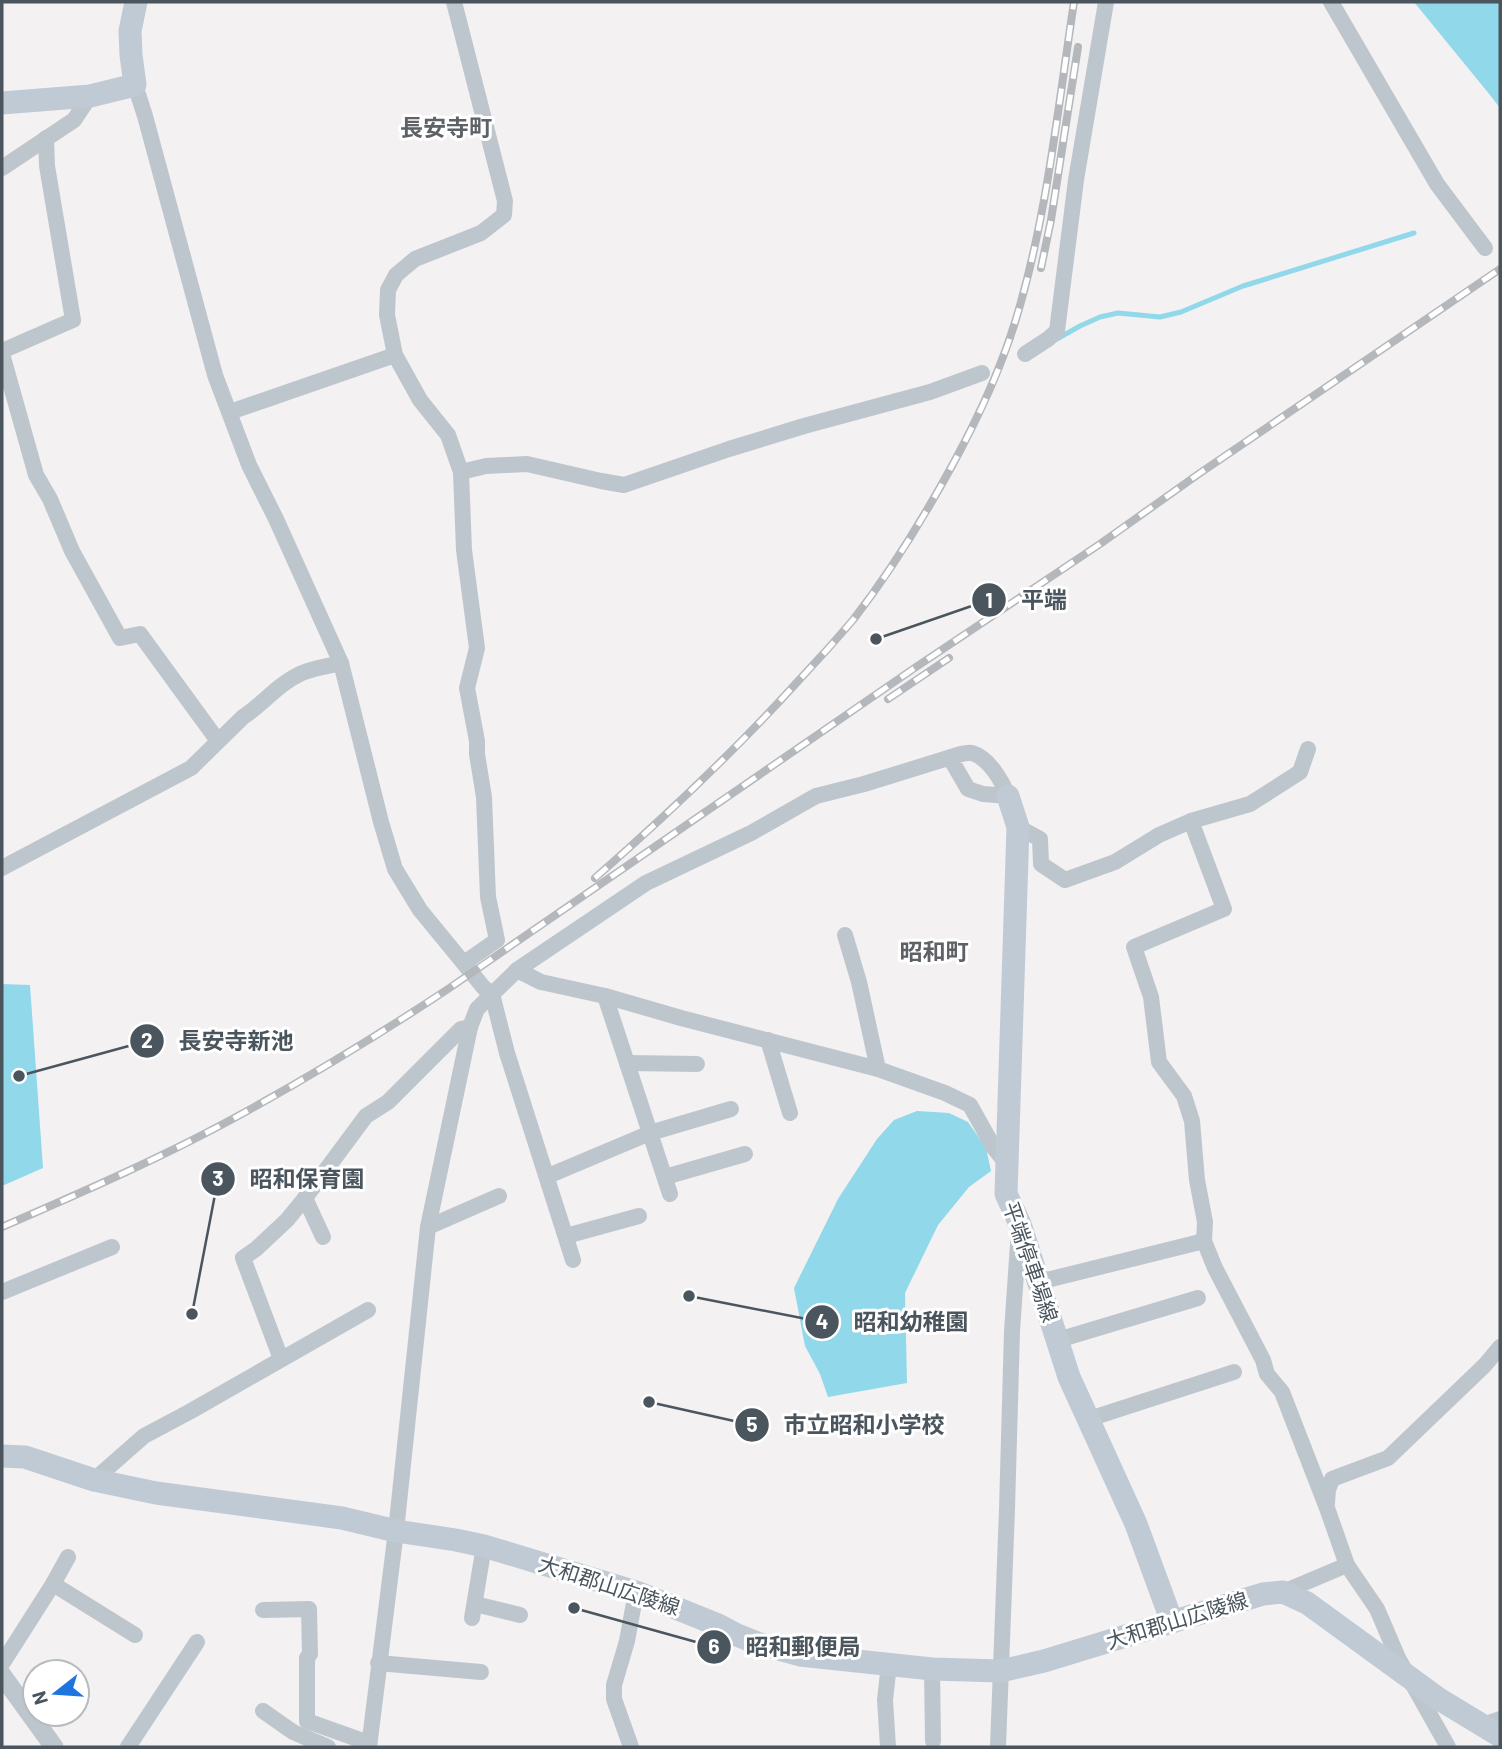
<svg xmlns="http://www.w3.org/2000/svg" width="1502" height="1749" font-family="Barlow,'Noto Sans JP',sans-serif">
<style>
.water{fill:#91d8ea}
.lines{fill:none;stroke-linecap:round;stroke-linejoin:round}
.stream{stroke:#91d8ea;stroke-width:5}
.minor{stroke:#bec6cd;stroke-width:16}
.tertiary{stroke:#bec6cd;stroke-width:19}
.secondary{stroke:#c0cad4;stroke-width:23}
.rail-casing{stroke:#b4b7bb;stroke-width:8}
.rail{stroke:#fff;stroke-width:5;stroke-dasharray:16;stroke-linecap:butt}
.labels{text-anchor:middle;stroke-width:6;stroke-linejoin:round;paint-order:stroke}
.street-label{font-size:21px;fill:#4a555e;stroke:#fff}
.neighbourhood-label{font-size:23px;font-weight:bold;fill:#5e6266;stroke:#fff}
.leader{fill:none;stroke:#4a555e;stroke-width:2.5}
.callout-dot{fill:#4a555e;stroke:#fff;stroke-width:2.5}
.mark-label{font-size:21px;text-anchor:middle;font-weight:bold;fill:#fff}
.callout-label{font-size:23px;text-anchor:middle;font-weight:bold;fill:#4a555e;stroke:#fff;stroke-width:6;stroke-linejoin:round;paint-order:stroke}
</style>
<rect width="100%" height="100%" fill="#f3f1f1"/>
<g class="water">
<path d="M1414,2H1500V108L1490,95Z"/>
<path d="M2,984L30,985L43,1168L2,1186Z"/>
<path d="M917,1111L949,1113L968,1122L986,1148L991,1171L969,1187L938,1225L905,1293L907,1383L828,1397L820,1374L805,1346L794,1288L838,1199L877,1139L894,1120Z"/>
</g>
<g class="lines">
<path class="stream" d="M1057,339L1080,326L1100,317L1118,313L1160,317L1181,312L1243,286L1414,233"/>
<g class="minor">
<path d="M454,2L505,201L504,215L481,233L415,259L396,275L388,290L387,315L395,355L420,400L448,435L461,472L464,550L477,648L467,688L477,741V754L484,797L488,897L497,940L464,963"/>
<path d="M1331,2L1437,184L1485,248"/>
<path d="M135,85L145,116L215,375L249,465L276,519L341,663L381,822L395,869L420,910L484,988L492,994L507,1053L573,1260"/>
<path d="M2,168L74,120L90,96"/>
<path d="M2,351L73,320L47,166L46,138"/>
<path d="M2,354L36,475L50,499L72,551L120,638L140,634L218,741"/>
<path d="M1025,354L1048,339L1057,331L1076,180L1106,2"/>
<path d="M230,412L395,355"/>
<path d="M461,472L486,466L527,464L601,481L624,485L729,449L804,426L930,392L982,373"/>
<path d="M1191,821L1224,909L1134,947L1151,997L1159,1062L1184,1096L1192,1121L1197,1180L1205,1222L1204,1241L1215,1268L1263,1360L1267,1374L1282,1392L1327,1508L1347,1565L1377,1609L1398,1658L1448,1747"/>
<path d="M1018,827L1040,839L1041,864L1065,880L1115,862L1159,835L1191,821L1250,804L1300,772L1308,749"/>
<path d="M2,868L191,768L243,717C263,704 279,683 302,673C314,668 329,666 341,663"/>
<path d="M845,935L859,982L878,1069"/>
<path d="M517,970L541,982L605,996L681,1018L878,1069L945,1093L970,1105L994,1148L1006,1163"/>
<path d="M605,996L670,1194"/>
<path d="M768,1040L790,1113"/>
<path d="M627,1063L697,1064"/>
<path d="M548,1176L650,1133L731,1109"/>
<path d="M665,1177L745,1154"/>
<path d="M305,1198L323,1237"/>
<path d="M428,1227L499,1196"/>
<path d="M566,1236L639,1216"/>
<path d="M1039,1282L1204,1241"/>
<path d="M2,1292L112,1247"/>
<path d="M1058,1340L1198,1298"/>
<path d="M281,1359L243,1258L256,1249L287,1220L305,1198L366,1116L388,1102L461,1029L470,1027"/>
<path d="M1089,1419L1234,1372"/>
<path d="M94,1480L144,1436L191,1411L368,1310"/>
<path d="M1327,1503L1328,1490L1332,1479L1388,1458L1485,1365L1500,1347"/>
<path d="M53,1584L135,1635"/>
<path d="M1283,1592L1347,1565"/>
<path d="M475,1604L520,1615"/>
<path d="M263,1610L309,1609L310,1654L307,1658V1721L369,1743"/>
<path d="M472,1618L484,1546"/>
<path d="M378,1663L481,1672"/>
<path d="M2,1664L53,1584L68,1557"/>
<path d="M932,1669L933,1741"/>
<path d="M263,1711L293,1732L328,1747"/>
<path d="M1483,1725L1500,1719"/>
<path d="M128,1747L197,1642"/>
<path d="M369,1747L396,1531L428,1227L470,1027L477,1009L517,970L646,883L751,833L816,796L864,784L961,754C964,754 968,752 972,753C989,758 1002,781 1008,796L983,794L968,789L950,758"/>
<path d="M631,1747L614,1699V1685L627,1641L636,1592"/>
<path d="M888,1747L885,1700L889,1664"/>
<path d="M998,1747L1007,1509L1012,1331L1019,1230"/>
</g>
<path class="tertiary" d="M2,1675L54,1747"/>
<g class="secondary">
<path d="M2,103L90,96L135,85L131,55L130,31L136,2"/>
<path d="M1008,796L1018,827L1006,1194L1020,1224L1069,1377L1136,1524L1172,1622"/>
<path d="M2,1456L25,1457L94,1480L156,1493L342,1518L396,1531L456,1540L484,1546L636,1592L718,1625L737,1635L757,1643L800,1655L932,1669L1001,1671L1044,1661L1263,1594L1283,1592L1307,1603L1439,1699L1500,1736"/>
</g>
<g class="rail-casing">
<g id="rail">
<path d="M1041,268L1051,220L1078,47"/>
<path d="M888,699L949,658"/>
<path d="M595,878C667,815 736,750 800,679C818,660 836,640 853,620C891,571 923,519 953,464C978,418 1001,369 1016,319C1047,217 1058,107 1074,2"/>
<path d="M2,1227C85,1191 168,1155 247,1111C316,1073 383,1032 448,989L916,667L1100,544L1200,473L1500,269"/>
</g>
</g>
<use href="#rail" class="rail"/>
</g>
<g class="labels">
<g class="street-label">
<text transform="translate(1030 1262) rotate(71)" y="7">平端停車場線</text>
<text transform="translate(609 1586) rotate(18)" y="7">大和郡山広陵線</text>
<text transform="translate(1177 1621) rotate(-17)" y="7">大和郡山広陵線</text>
</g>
<g class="neighbourhood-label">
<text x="446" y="136">長安寺町</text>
<text x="934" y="960">昭和町</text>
</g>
</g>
<path class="leader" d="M876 639L989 600M19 1076L147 1041M192 1314L218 1179M689 1296L822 1322M649 1402L752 1425M574 1608L714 1647"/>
<g class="callout-dot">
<circle cx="876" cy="639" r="7"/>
<circle cx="19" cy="1076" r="7"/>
<circle cx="192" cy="1314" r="7"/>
<circle cx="689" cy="1296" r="7"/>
<circle cx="649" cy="1402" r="7"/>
<circle cx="574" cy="1608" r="7"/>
<circle cx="989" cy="600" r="18"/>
<circle cx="147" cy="1041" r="18"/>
<circle cx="218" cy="1179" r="18"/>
<circle cx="822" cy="1322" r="18"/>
<circle cx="752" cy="1425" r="18"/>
<circle cx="714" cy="1647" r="18"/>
</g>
<g class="mark-label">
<text x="989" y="608">1</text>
<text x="147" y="1048">2</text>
<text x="218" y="1186">3</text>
<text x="822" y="1329">4</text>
<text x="752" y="1432">5</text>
<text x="714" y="1654">6</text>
</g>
<g class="callout-label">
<text x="1044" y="608">平端</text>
<text x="236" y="1049">長安寺新池</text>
<text x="307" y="1187">昭和保育園</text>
<text x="911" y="1330">昭和幼稚園</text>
<text x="864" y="1433">市立昭和小学校</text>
<text x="803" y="1655">昭和郵便局</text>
</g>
<rect width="1502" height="1749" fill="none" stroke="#4a555e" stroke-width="7"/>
<g transform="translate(56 1693) rotate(253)"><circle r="33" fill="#ffffff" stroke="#b7bbbf" stroke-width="2"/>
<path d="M0-5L12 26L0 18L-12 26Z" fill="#1f75df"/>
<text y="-10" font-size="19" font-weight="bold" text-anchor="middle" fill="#4a555e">N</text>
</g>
</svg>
